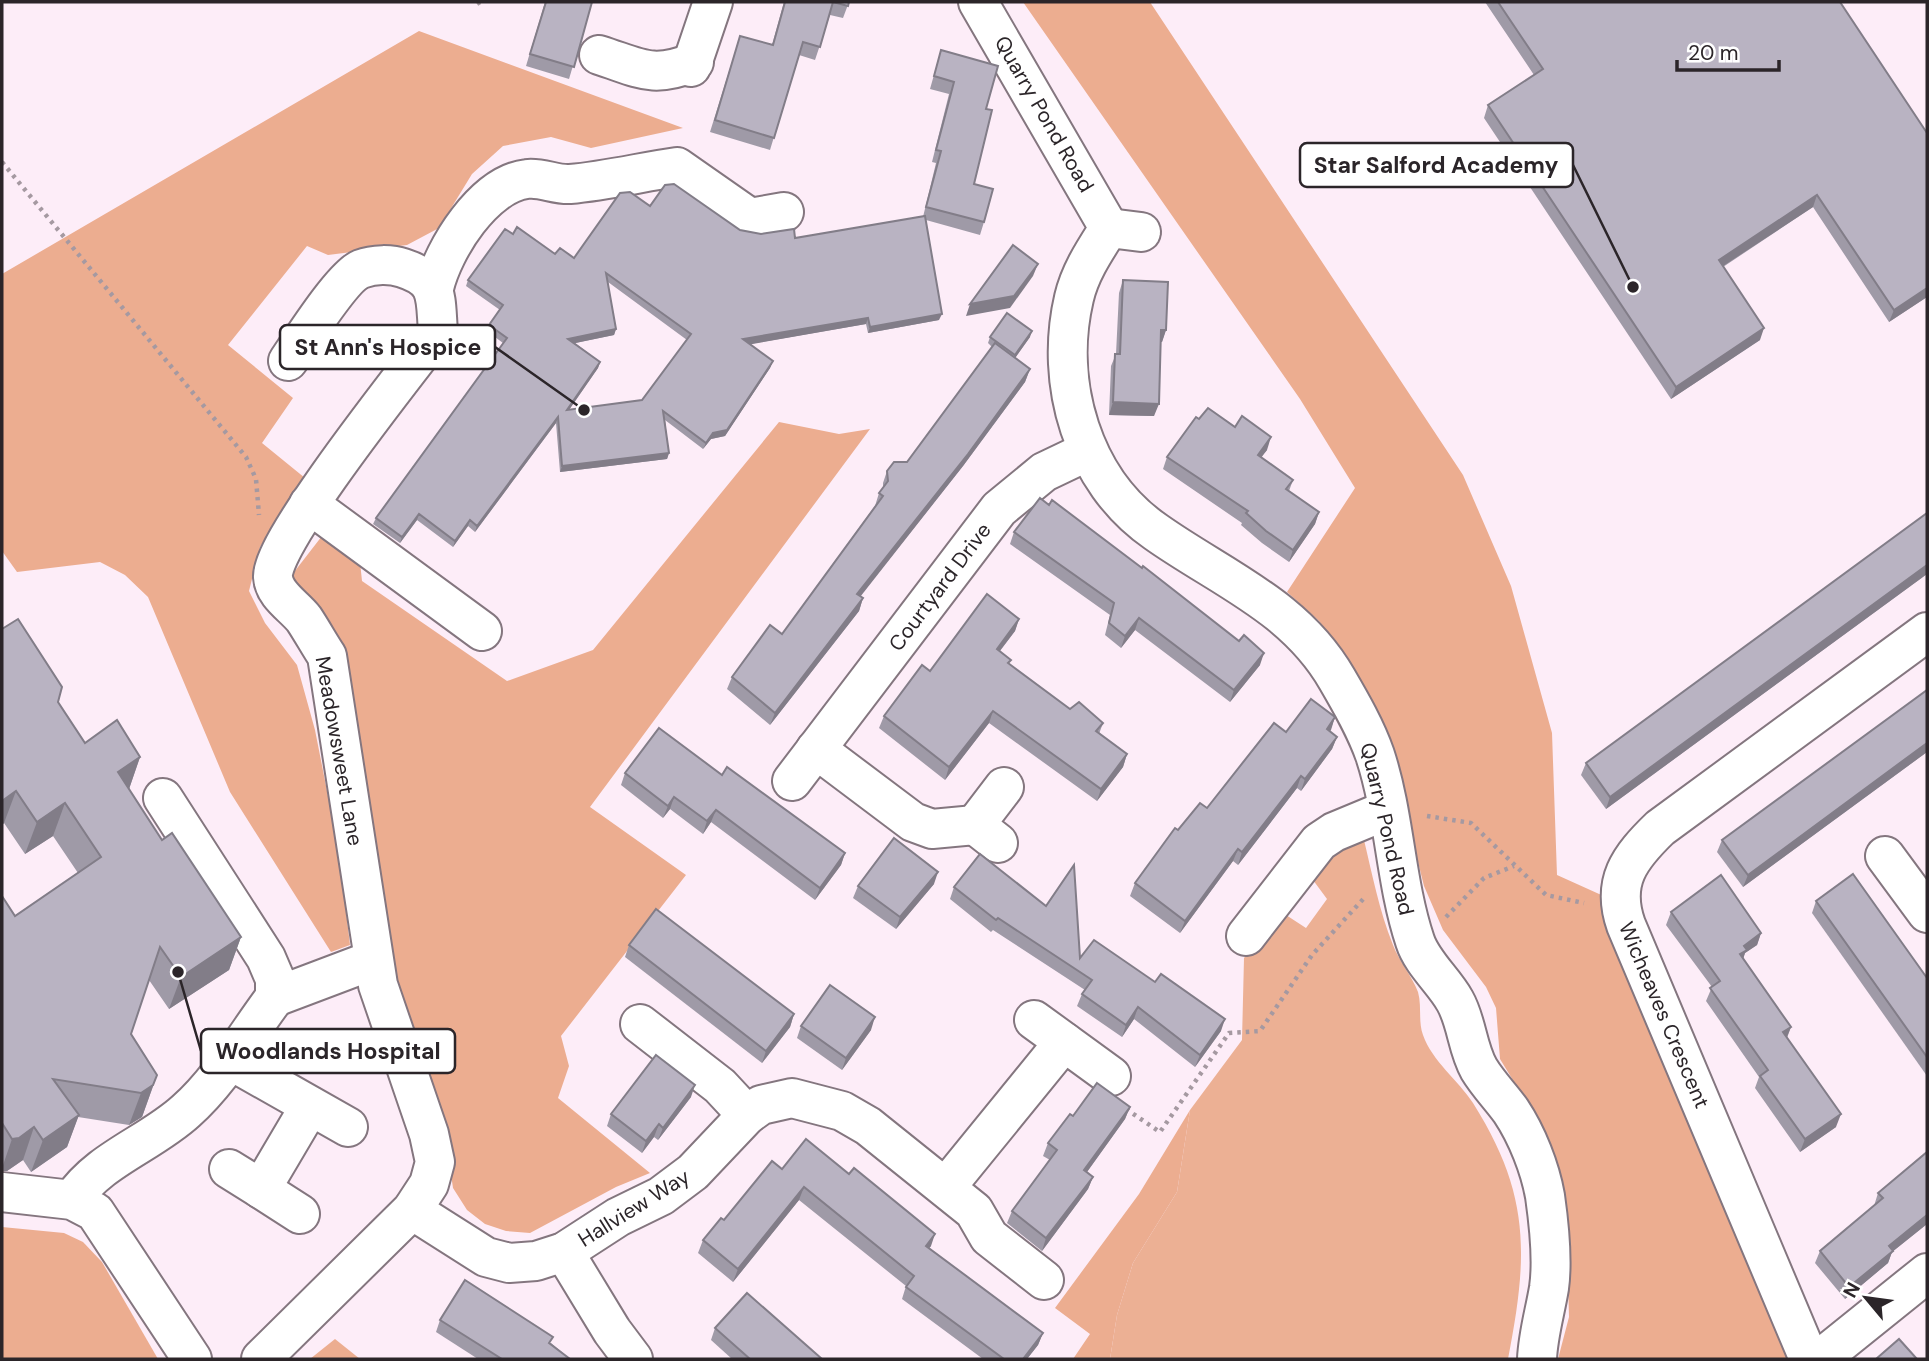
<svg xmlns="http://www.w3.org/2000/svg" width="1929" height="1361" font-family="'DM Sans',sans-serif">
<style>
.green{fill:#ecb094}
.forest{fill:#ecad90}
.lines{fill:none;stroke-linecap:round;stroke-linejoin:round}
.minor-casing{stroke:#84767f;stroke-width:42}
.path{stroke:#a599a1;stroke-width:4.5;stroke-dasharray:3.5 5;stroke-linecap:butt}
.minor{stroke:#fff;stroke-width:38}
.wall{fill:#9f9aa7;fill-rule:evenodd}
.shaded-wall{fill:#827d88}
.building{fill:#b9b3c2;stroke:#827d88;stroke-width:2;fill-rule:evenodd}
.labels{text-anchor:middle;stroke-width:7;stroke-linejoin:round;paint-order:stroke}
.street-label{font-size:21px;fill:#2b2529;stroke:#fff}
.leader{fill:none;stroke:#2b2529;stroke-width:2.5}
.callout-dot{fill:#2b2529;stroke:#fff;stroke-width:2.5}
.callout{fill:#fff;stroke:#2b2529;stroke-width:2.5}
.callout-label{font-size:23px;text-anchor:middle;font-weight:bold;fill:#2b2529}
</style>
<rect width="100%" height="100%" fill="#fdedf8"/>
<path class="green" d="M1363,836C1372,873 1379,910 1393,945C1399,961 1412,976 1418,992C1422,1006 1418,1022 1423,1035C1432,1061 1458,1080 1473,1103C1531,1195 1528,1256 1508,1359H1110L1117,1315L1133,1263L1177,1192L1190,1110L1242,1040L1244,958L1277,917L1286,915L1306,928L1327,899L1313,880L1330,849Z"/>
<g class="forest">
<path d="M1023,2H1150L1463,475L1511,586L1552,733L1557,875L1608,898L1792,1359H1558L1569,1317L1566,1208L1533,1113L1500,1059L1496,1008L1486,987L1443,930L1424,886L1407,818L1347,661L1319,621L1287,592L1355,488L1300,399Z"/>
<path d="M419,31L683,128L591,148L551,137L503,146L472,174L439,228L407,245L328,255L307,246L228,345L293,398L262,443L305,478L260,547L249,591L265,623L297,665L315,730L339,852L350,945L331,952L230,792L148,597L125,575L100,562L17,572L2,551V274Z"/>
<path d="M779,422L839,434L870,429L590,807L686,875L561,1036L569,1066L558,1098L650,1173L616,1187L530,1233L506,1231L485,1224L467,1210L453,1188L449,1161L386,977L320,610L291,576L322,536L360,562L362,581L507,681L593,650Z"/>
<path d="M1190,1110L1177,1192L1133,1263L1117,1315L1110,1359H1073L1090,1334L1055,1308L1139,1194Z"/>
<path d="M2,1227L64,1233L83,1242L102,1262L158,1359H2Z"/>
<path d="M335,1339L360,1359H310Z"/>
</g>
<g class="lines">
<g class="minor-casing">
<g id="minor">
<path d="M978,2L1109,228C1095,250 1080,272 1074,298C1054,383 1082,481 1156,532C1221,578 1295,606 1337,679C1351,703 1366,729 1375,755C1395,816 1395,881 1415,941C1422,963 1444,981 1455,1001C1467,1022 1467,1048 1479,1069C1488,1084 1501,1097 1511,1111C1527,1135 1540,1168 1545,1196C1549,1224 1553,1260 1549,1288C1545,1312 1538,1335 1537,1359"/>
<path d="M599,55C640,68 652,79 694,62"/>
<path d="M691,67L713,2"/>
<path d="M1109,228L1141,232"/>
<path d="M434,288C443,249 484,184 527,179C541,177 556,185 570,184C606,181 642,172 677,167L750,218L784,212"/>
<path d="M309,504L482,631"/>
<path d="M816,749L913,822L932,829L975,825"/>
<path d="M792,781L999,509L1044,472L1088,451"/>
<path d="M163,798L266,958L275,979V997L373,960"/>
<path d="M998,843L975,825L1004,787"/>
<path d="M1885,856L1927,913"/>
<path d="M1246,936L1319,842L1334,832L1387,810"/>
<path d="M1034,1020L1111,1076"/>
<path d="M640,1024L720,1086L747,1115"/>
<path d="M228,1059L348,1127"/>
<path d="M229,1169L261,1189"/>
<path d="M946,1187L1064,1042"/>
<path d="M2,1192L72,1200L95,1212L192,1359"/>
<path d="M72,1200C99,1159 150,1144 186,1111C221,1080 247,1034 275,997"/>
<path d="M412,1210L486,1257L509,1263L536,1261L564,1252L618,1217L661,1196L693,1172L747,1115L761,1105L792,1098L842,1111L868,1126L974,1211L989,1237L1044,1280"/>
<path d="M300,1214L261,1189L310,1106"/>
<path d="M564,1252L612,1331L633,1359"/>
<path d="M261,1359L412,1210L429,1184L435,1162L429,1134L378,985L327,656C319,644 312,631 304,619C294,606 274,595 273,577C269,544 410,368 438,331C435,297 440,280 403,268C391,264 374,264 361,269C343,276 301,342 288,361"/>
<path d="M1809,1359L1626,925C1611,882 1629,858 1660,828L1927,632"/>
<path d="M1820,1359L1927,1273"/>
</g>
</g>
<g class="path">
<path d="M477,4L480,2"/>
<path d="M2,162L246,457L256,479L259,515"/>
<path d="M1427,816L1471,823L1546,895L1584,903"/>
<path d="M1446,917L1484,878L1514,866"/>
<path d="M1126,1109L1160,1132L1229,1033L1260,1031L1312,955L1366,896"/>
</g>
<use href="#minor" class="minor"/>
</g>
<g class="wall">
<path d="M545,2H592L569,79L526,66Z"/>
<path d="M784,2H849L843,18L830,15L815,60L799,55L770,150L710,132L740,36L772,45Z"/>
<path d="M1485,2H1840L1927,133V297L1889,322L1813,207L1723,267L1760,340L1671,399L1484,118L1488,105L1534,75Z"/>
<path d="M941,50L986,109L974,184L984,222L980,235L926,220L939,320L868,333L866,324L750,344L773,361L770,368L725,436L711,439L703,449L665,420L669,453L667,459L560,472L556,423L475,532L468,526L453,547L417,520L400,543L373,524L376,518L503,343L487,331L489,325L500,310L466,286L468,280L513,234L555,254L574,258L650,206L740,230L761,234L795,238L923,217L936,163L932,162L949,94L930,89ZM608,282L687,340L642,400L569,410L598,368L600,362L575,343L614,335L616,329Z"/>
<path d="M1123,280L1166,330L1162,342H1161L1154,416L1109,415L1111,366L1116,354L1119,293Z"/>
<path d="M990,337H1030L1015,358L1030,369L1025,382L963,466L860,596L863,598L859,611L770,725L727,689L732,677L782,634L875,506L879,493L883,488V483L887,471L907,462L992,347L988,343Z"/>
<path d="M1199,419L1267,450L1261,457L1293,480L1289,491L1319,512L1315,524L1289,562L1262,543L1241,525L1242,523L1163,469L1167,457Z"/>
<path d="M1927,513V574L1606,809L1581,775L1586,763Z"/>
<path d="M1014,532L1260,665L1230,702L1135,630L1121,648L1105,635L1110,615L1010,544Z"/>
<path d="M1019,619L1015,631L1000,651L1009,664L1070,709L1103,723L1099,734L1127,754L1123,767L1097,801L989,723L945,780L879,728L884,716L930,671Z"/>
<path d="M2,629L58,702L85,743L140,757L129,789L162,840L241,937L229,970L169,1009L149,980L131,1034L157,1075L142,1117L129,1125L78,1117L67,1147L31,1172L23,1160L7,1171H2V896L15,916L78,873L53,836L25,854L4,823L2,825Z"/>
<path d="M1927,690V752L1743,887L1717,852L1722,840Z"/>
<path d="M1335,717L1330,731L1337,737L1332,749L1301,791L1297,788L1238,865L1233,861L1180,933L1130,896L1135,883L1178,830L1207,808L1286,732Z"/>
<path d="M625,773L722,775L845,853L841,865L815,900L711,822L703,834L670,809L663,818L621,785Z"/>
<path d="M934,884L896,929L853,898L858,886Z"/>
<path d="M954,887L1080,958L1221,1031L1195,1067L1134,1019L1122,1037L1077,1006L1082,994L1085,990L993,930L991,932L950,899Z"/>
<path d="M1816,901L1927,978V1076L1812,913Z"/>
<path d="M1671,912L1761,933L1757,945L1745,953L1743,959L1791,1027L1787,1038L1836,1127L1800,1152L1755,1088L1759,1077L1706,1001L1712,987L1666,925Z"/>
<path d="M629,945L794,1014L790,1027L762,1063L625,957Z"/>
<path d="M801,1026L871,1030L842,1070L797,1038Z"/>
<path d="M691,1097L658,1140L654,1137L642,1153L607,1126L611,1114Z"/>
<path d="M1130,1107L1125,1119L1087,1172L1093,1177L1088,1189L1042,1251L1007,1223L1012,1211L1050,1160L1043,1156L1048,1143L1073,1116Z"/>
<path d="M1927,1152V1224L1892,1252L1888,1263L1845,1299L1815,1263L1820,1251L1874,1206L1878,1193Z"/>
<path d="M782,1169L931,1246L929,1248L1043,1333L1038,1345L1027,1359H983L902,1299L906,1286L799,1200L733,1282L698,1253L703,1240L724,1220Z"/>
<path d="M440,1320L551,1343L570,1359H478L436,1332Z"/>
<path d="M715,1328L822,1359H732L711,1340Z"/>
</g>
<g class="shaded-wall">
<path d="M1817,195L1813,207L1714,272L1719,260Z"/>
<path d="M1038,264L1033,276L1010,308L966,316L970,304Z"/>
<path d="M1927,288V297L1889,322L1894,310Z"/>
<path d="M942,314L939,320L868,333L870,327Z"/>
<path d="M868,318L866,324L741,346L743,339Z"/>
<path d="M1764,328L1760,340L1671,399L1676,387Z"/>
<path d="M616,329L614,335L566,345L568,339Z"/>
<path d="M1161,330H1166L1162,342H1157Z"/>
<path d="M1032,331L1030,337L1013,361L1015,355Z"/>
<path d="M773,361L770,368L725,436L711,439L703,449L706,443L713,433Z"/>
<path d="M600,362L598,368L564,417L567,410Z"/>
<path d="M1030,369L1025,382L963,466L853,606L857,594Z"/>
<path d="M1113,402L1159,404L1154,416L1109,415Z"/>
<path d="M558,417L556,423L475,532L477,526Z"/>
<path d="M1271,437L1267,450L1254,467L1258,455Z"/>
<path d="M669,453L667,459L560,472L562,466Z"/>
<path d="M1319,512L1315,524L1289,562L1293,550Z"/>
<path d="M419,514L417,520L400,543L402,537Z"/>
<path d="M470,520L468,526L453,547L455,541Z"/>
<path d="M1927,565V574L1606,809L1610,797Z"/>
<path d="M863,598L859,611L770,725L775,713Z"/>
<path d="M1139,618L1135,630L1121,648L1125,636Z"/>
<path d="M1019,619L1015,631L992,661L997,649Z"/>
<path d="M1264,653L1260,665L1230,702L1234,690Z"/>
<path d="M993,711L989,723L945,780L949,767Z"/>
<path d="M1335,717L1331,730L1322,741L1327,729Z"/>
<path d="M1337,737L1332,749L1301,791L1305,779Z"/>
<path d="M1927,743V752L1743,887L1748,875Z"/>
<path d="M1127,754L1123,767L1097,801L1101,789Z"/>
<path d="M140,757L129,789L118,772Z"/>
<path d="M1301,776L1297,788L1238,865L1242,852Z"/>
<path d="M16,791L4,823L2,825V801Z"/>
<path d="M674,797L670,809L663,818L668,806Z"/>
<path d="M65,803L53,836L25,854L37,822Z"/>
<path d="M716,810L711,822L703,834L707,821Z"/>
<path d="M1238,849L1233,861L1180,933L1185,921Z"/>
<path d="M845,853L841,865L815,900L820,888Z"/>
<path d="M938,872L934,884L896,929L900,917Z"/>
<path d="M1761,933L1757,945L1745,953L1742,962L1736,967L1744,946Z"/>
<path d="M241,937L229,970L169,1009L181,977Z"/>
<path d="M1138,1007L1134,1019L1122,1037L1126,1025Z"/>
<path d="M794,1014L790,1027L762,1063L766,1051Z"/>
<path d="M875,1017L871,1030L842,1070L846,1058Z"/>
<path d="M1225,1019L1221,1031L1195,1067L1200,1055Z"/>
<path d="M1791,1027L1786,1039L1783,1032Z"/>
<path d="M157,1075L142,1117L129,1125L141,1093Z"/>
<path d="M695,1085L691,1097L658,1140L663,1128Z"/>
<path d="M1130,1107L1125,1119L1079,1183L1084,1170Z"/>
<path d="M1841,1114L1836,1127L1800,1152L1805,1139Z"/>
<path d="M79,1115L67,1147L31,1172L43,1140Z"/>
<path d="M659,1124L654,1137L642,1153L646,1141Z"/>
<path d="M34,1127L23,1160L7,1171H2V1168L12,1139Z"/>
<path d="M1093,1177L1088,1189L1042,1251L1046,1238Z"/>
<path d="M804,1187L799,1200L733,1282L738,1269Z"/>
<path d="M1927,1215V1224L1892,1252L1888,1263L1845,1299L1849,1287L1889,1246Z"/>
<path d="M935,1234L931,1246L921,1258L926,1246Z"/>
<path d="M1043,1333L1038,1345L1027,1359H1023Z"/>
</g>
<g class="building">
<path d="M546,2H592L574,67L530,54Z"/>
<path d="M785,2H849L848,6L833,2L820,47L803,42L774,138L715,120L740,36L773,45Z"/>
<path d="M1498,2H1840L1927,133V288L1894,310L1817,195L1719,260L1764,328L1676,387L1488,105L1543,69Z"/>
<path d="M941,50L998,66L986,109L992,110L974,184L993,189L984,222L926,207L941,151L936,150L954,82L934,76Z"/>
<path d="M674,184L740,230L761,234L794,229L795,238L925,216L942,314L870,327L868,318L743,339L773,361L727,430L713,433L706,443L663,411L669,453L562,466L558,417L477,526L470,520L455,541L419,514L402,537L376,518L507,338L489,325L503,305L468,280L505,229L513,234L517,227L555,254L560,248L574,258L620,193L630,192L650,206L665,185ZM606,273L691,334L642,400L567,410L600,362L568,339L616,329Z"/>
<path d="M1013,245L1038,264L1014,296L970,304Z"/>
<path d="M1123,280L1168,282L1166,330H1161L1159,404L1113,402L1115,354H1120Z"/>
<path d="M1007,313L1032,331L1015,355L990,337Z"/>
<path d="M995,343L1030,369L968,454L857,594L863,598L775,713L732,677L770,625L782,634L883,496L879,493L888,481L887,471L894,462H907Z"/>
<path d="M1208,408L1235,427L1242,416L1271,437L1258,455L1293,480L1286,489L1319,512L1293,550L1266,531L1246,513L1248,511L1167,457L1196,417L1199,419Z"/>
<path d="M1040,498L1049,505L1052,500L1142,568L1143,566L1239,641L1244,635L1264,653L1234,690L1139,618L1125,636L1109,623L1114,603L1014,532Z"/>
<path d="M1927,513V565L1610,797L1586,763Z"/>
<path d="M987,594L1019,619L997,649L1011,660L1008,663L1070,709L1079,702L1103,723L1096,731L1127,754L1101,789L993,711L949,767L884,716L922,665L930,671Z"/>
<path d="M18,619L62,687L58,702L85,743L117,720L140,757L118,772L162,840L172,833L241,937L181,977L160,947L131,1034L157,1075L153,1085L141,1093L53,1079L79,1115L43,1140L34,1127L19,1138L12,1139L2,1123V896L15,916L101,857L65,803L37,822L16,791L2,801V629Z"/>
<path d="M1927,690V743L1748,875L1722,840Z"/>
<path d="M1311,699L1335,717L1327,729L1337,737L1305,779L1301,776L1242,852L1238,849L1185,921L1135,883L1175,828L1178,830L1200,803L1207,808L1274,723L1286,732Z"/>
<path d="M659,728L722,775L727,767L845,853L820,888L716,810L707,821L674,797L668,806L625,773Z"/>
<path d="M894,838L938,872L900,917L858,886Z"/>
<path d="M980,854L1046,906L1074,865L1080,958L1094,940L1155,982L1161,974L1225,1019L1200,1055L1138,1007L1126,1025L1082,994L1092,980L998,918L996,920L954,887Z"/>
<path d="M1853,874L1927,978V1057L1816,901Z"/>
<path d="M1721,875L1761,933L1744,946L1747,950L1740,954L1791,1027L1783,1032L1841,1114L1805,1139L1760,1076L1768,1070L1710,988L1720,981L1671,912Z"/>
<path d="M656,909L794,1014L766,1051L629,945Z"/>
<path d="M830,985L875,1017L846,1058L801,1026Z"/>
<path d="M656,1055L695,1085L663,1128L659,1124L646,1141L611,1114Z"/>
<path d="M1097,1083L1130,1107L1084,1170L1093,1177L1046,1238L1012,1211L1057,1150L1048,1143L1070,1114L1073,1116Z"/>
<path d="M806,1139L849,1174L854,1168L935,1234L926,1246L1043,1333L1023,1359H1004L906,1287L914,1276L804,1187L738,1269L703,1240L721,1218L724,1220L772,1161L782,1169Z"/>
<path d="M1927,1152V1215L1889,1246L1893,1251L1849,1287L1820,1251L1883,1198L1878,1193Z"/>
<path d="M465,1280L553,1337L549,1343L570,1359H502L440,1320Z"/>
<path d="M747,1293L822,1359H750L715,1328Z"/>
<path d="M1899,1339L1917,1359H1876Z"/>
</g>
<g class="labels">
<g class="street-label">
<text transform="translate(1044 114) rotate(60)" y="7">Quarry Pond Road</text>
<text transform="translate(940 587) rotate(-53)" y="7">Courtyard Drive</text>
<text transform="translate(339 751) rotate(80)" y="7">Meadowsweet Lane</text>
<text transform="translate(1387 829) rotate(77)" y="7">Quarry Pond Road</text>
<text transform="translate(1664 1015) rotate(67)" y="7">Wicheaves Crescent</text>
<text transform="translate(634 1208) rotate(-32)" y="7">Hallview Way</text>
</g>
</g>
<path class="leader" d="M1633 287L1573 165M584 410L495 347M178 972L201 1051"/>
<g class="callout-dot">
<circle cx="1633" cy="287" r="7"/>
<circle cx="584" cy="410" r="7"/>
<circle cx="178" cy="972" r="7"/>
</g>
<g class="callout">
<rect x="1300" y="143" width="273" height="44" rx="7"/>
<rect x="280" y="325" width="215" height="44" rx="7"/>
<rect x="201" y="1029" width="254" height="44" rx="7"/>
</g>
<g class="callout-label">
<text x="1436" y="173">Star Salford Academy</text>
<text x="388" y="355">St Ann's Hospice</text>
<text x="328" y="1059">Woodlands Hospital</text>
</g>
<rect width="1929" height="1361" fill="none" stroke="#2b2529" stroke-width="7"/>
<g transform="translate(1866 1298) rotate(299)" stroke="#ffffff" stroke-width="5" paint-order="stroke">
<path d="M0-5L12 26L0 18L-12 26Z" fill="#2b2529"/>
<text y="-10" font-size="19" font-weight="bold" text-anchor="middle" fill="#2b2529">N</text>
</g>
<path d="M1677 60v10h102v-10" fill="none" stroke="#2b2529" stroke-width="3.5"/>
<text x="1688" y="60" font-size="21" fill="#2b2529" stroke="#ffffff" stroke-width="5" paint-order="stroke">20 m</text>
</svg>
